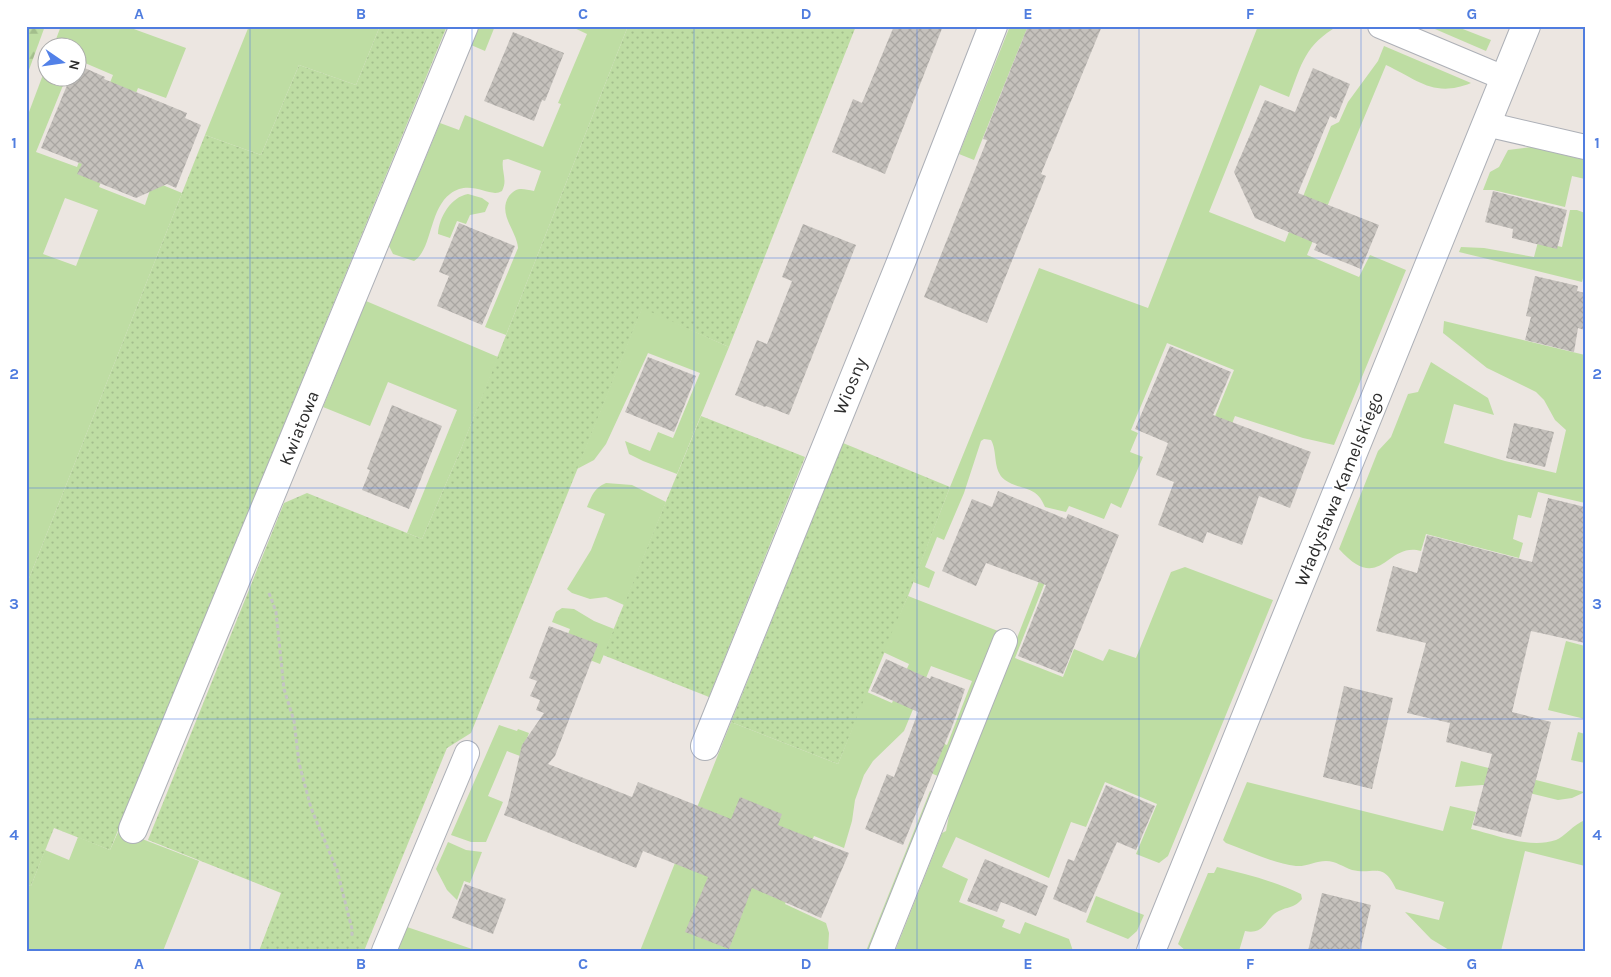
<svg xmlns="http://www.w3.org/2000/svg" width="1611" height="977" font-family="Karla,sans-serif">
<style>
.grass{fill:url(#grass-dots)}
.forest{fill:url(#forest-firs)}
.park{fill:#bedda3;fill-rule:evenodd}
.building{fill:url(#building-cross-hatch)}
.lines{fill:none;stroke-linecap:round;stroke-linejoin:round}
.lane-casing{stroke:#adb0b7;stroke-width:26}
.street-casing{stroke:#adb0b7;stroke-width:30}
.path{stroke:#c4c4c4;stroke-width:3;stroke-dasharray:4 2.5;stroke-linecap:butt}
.lane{stroke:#fff;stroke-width:24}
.street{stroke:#fff;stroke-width:28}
.grid{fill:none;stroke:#507ddf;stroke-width:1;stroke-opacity:0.55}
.labels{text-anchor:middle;stroke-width:4;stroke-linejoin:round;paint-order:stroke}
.street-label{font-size:18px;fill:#2c2c2c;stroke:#fff}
.neatline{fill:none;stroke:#507ddf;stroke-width:2}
.grid-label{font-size:16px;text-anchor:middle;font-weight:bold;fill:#507ddf}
</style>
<defs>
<pattern id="grass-dots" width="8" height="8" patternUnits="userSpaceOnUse" patternTransform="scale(1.25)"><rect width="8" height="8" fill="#bedda3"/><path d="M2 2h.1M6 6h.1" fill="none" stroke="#a3be8c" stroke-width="1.8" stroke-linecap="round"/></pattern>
<pattern id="forest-firs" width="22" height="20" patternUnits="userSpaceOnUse" patternTransform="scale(1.25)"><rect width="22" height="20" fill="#bedda3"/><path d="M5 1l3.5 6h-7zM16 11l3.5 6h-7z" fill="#a3be8c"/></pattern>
<pattern id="building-cross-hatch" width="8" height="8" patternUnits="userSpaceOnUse" patternTransform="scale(1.25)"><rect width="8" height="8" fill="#c5c1bc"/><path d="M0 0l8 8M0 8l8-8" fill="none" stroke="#a9a6a2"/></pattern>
</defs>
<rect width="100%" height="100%" fill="#ece6e1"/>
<g class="grass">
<path d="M380,26H447L110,850L54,828L31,886L26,885V586L205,135L261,155L299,65L356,85Z"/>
<path d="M628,26H856L729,347L642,309L471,733L447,748L364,951H259L281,893L148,840L284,503L307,493L422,539L461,449Z"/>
<path d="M701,416L805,457L709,697L603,655Z"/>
<path d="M843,443L950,487L908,596L838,764L731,722Z"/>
</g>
<path class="forest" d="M26,26H45L26,78Z"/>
<g class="park">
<path d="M61,26H131V28L186,48L166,98L138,88L99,187L145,205L153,181L182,193L26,586V120L47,64L48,78H66L36,152L77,167L113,75L78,60V48L53,47ZM65,198L98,210L76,266L43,254Z"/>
<path d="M249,26H380L356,85L299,65L261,155L205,135Z"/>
<path d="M479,26H495L485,51L471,45Z"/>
<path d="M570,26H628L506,335L485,327L518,248C517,231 497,214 509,196C517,186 523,189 534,191L541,171L508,159L503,160C501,171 508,180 502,191C490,199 471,178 450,194C429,210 432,250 414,261L393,254L389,246L440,123L459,130L465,115L543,147L561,104L558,103L587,34Z"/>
<path d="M1010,26H1028L974,160L959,154Z"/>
<path d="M1258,26H1338C1305,45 1302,63 1289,97L1260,85L1209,212L1285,242L1331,126L1339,122L1348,102L1378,61L1384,46L1471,83C1434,98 1418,80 1386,65L1307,255L1359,277L1370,255L1406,270L1334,445L1303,438L1235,416L1205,492L1187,484L1234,370L1167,343L1131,430L1138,433L1130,452L1143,457L1121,508L1111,503L1104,519L1069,506L1066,512L1045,507C1036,484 1020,491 1005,480C992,470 998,452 991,440L984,439L981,441L964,493L944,540L937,537L925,567L935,572L929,588L913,582L950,487L1039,268L1148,308Z"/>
<path d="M1428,26H1455L1491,40L1486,51Z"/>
<path d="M1531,147L1585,160V179L1572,176L1565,207L1493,190H1483L1490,172L1499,167L1508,150Z"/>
<path d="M468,194L482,198L489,203L485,212L470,215L466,224L457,221L450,238L438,234C439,217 451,197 468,194Z"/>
<path d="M1570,210H1577L1585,213V270L1582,282L1459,252L1461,247L1484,248L1534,257L1538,242L1562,247Z"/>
<path d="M366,301L498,357L461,449L422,539L407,533L457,410L388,382L370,426L323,407Z"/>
<path d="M642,308L729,347L677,474L643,461L629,454L625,441L650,451L658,432L673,438L700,373L648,353L606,444L594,460L577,469Z"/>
<path d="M1444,321L1585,355V503L1538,492L1531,518L1518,515L1513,539L1523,543L1519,558L1426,534L1421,551C1386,541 1381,596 1339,549L1378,451L1391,437L1408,394L1418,392L1431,362L1488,398L1494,415L1454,404L1444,443L1505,461L1556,473L1566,430L1555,420L1544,400L1536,392L1487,368L1443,333Z"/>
<path d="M606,483L632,485L666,502L624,605L606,597L590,599L572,593L567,589L591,550L605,514L587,507C592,495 594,488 606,483Z"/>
<path d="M1057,535L1063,537L1015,658L1063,677L1074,649L1103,661L1109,649L1136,658L1171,572L1185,567L1273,600L1168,856L1159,863L1136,854L1157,804L1105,782L1086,827L1071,822L1049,878L956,837L942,867L968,879L959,902L1005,920L1002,927L1020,934L1025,922L1069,939L1073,951H895L942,833L946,831L952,800H954Z"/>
<path d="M908,596L998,631L940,777L901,760L913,732L947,745L972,681L931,666L904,731L873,761L864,775L855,800L852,821L844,848L814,836L785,904L826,923L829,933L828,951H640L731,722L838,764L867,692L892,703L909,664L883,652Z"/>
<path d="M562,608L574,609L594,621L614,629L600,664L562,649L570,629L552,622L556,612Z"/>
<path d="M1566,641L1585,646V719L1548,710Z"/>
<path d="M499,725L517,731L518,729L529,733L520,756L507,751L488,796L503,802L486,842H471L451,835Z"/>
<path d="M1578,732L1585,734V763L1571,760Z"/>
<path d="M1461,761L1584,792L1585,789V792L1572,798L1558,800L1500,786L1482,785L1455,787Z"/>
<path d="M1247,782L1443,831L1450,806L1476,812L1471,829C1497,835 1529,849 1556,840C1564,837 1574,824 1585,820V866L1525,851L1501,951L1449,950L1431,939L1405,912L1439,920L1444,902L1396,889C1383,861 1374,875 1352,870C1343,867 1336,861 1326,861C1316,861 1306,867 1296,866C1272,863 1248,851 1226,843L1223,840Z"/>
<path d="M930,791L935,793L872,951H866Z"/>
<path d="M119,830L199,861L163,951H26V885L31,886L45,850L69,860L78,837L110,850Z"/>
<path d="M448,842L466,850L482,852L470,883L464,881L457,900L447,890L436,869Z"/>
<path d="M1217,867C1246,874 1274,881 1301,894L1302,899C1293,909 1288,906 1277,912C1265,919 1265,935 1245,931L1239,951H1186L1178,944L1208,873H1214Z"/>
<path d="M1096,896L1144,915L1137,931L1128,939L1086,922Z"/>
<path d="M407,927L478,951H397Z"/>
</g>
<g class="building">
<path d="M894,26H943L885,174L832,152L853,99L862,103Z"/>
<path d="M1028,26H1102L1041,174L1046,176L987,323L924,297L987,140L983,139Z"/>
<path d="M513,32L564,53L545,101L542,100L534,121L484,101Z"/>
<path d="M78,65L105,77L104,79L187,113L185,118L201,125L176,188L167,184L136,198L77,174L82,164L41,148L70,78H78Z"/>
<path d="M1313,68L1350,84L1336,119L1330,116L1298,193L1379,225L1361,269L1314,250L1317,244L1255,218L1234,172L1265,100L1295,112Z"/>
<path d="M1493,191L1567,210L1557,249L1512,238L1513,229L1485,222Z"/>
<path d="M459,223L515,246L482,325L437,306L449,276L439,272Z"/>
<path d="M803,224L856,245L789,415L766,406L765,407L735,395L757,340L767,344L792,281L782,277Z"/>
<path d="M1535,276L1578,286L1577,291L1585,293V330L1578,328L1574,352L1525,340L1531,317L1526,316Z"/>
<path d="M1170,346L1231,372L1213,415L1311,452L1290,508L1259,496L1242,545L1207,532L1203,543L1158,525L1174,482L1156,475L1168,443L1135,429Z"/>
<path d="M648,357L696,376L674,432L625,412Z"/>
<path d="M392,405L442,426L409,509L362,490L370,470L367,469Z"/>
<path d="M1514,423L1554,432L1545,467L1506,458Z"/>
<path d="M998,491L1066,519L1068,514L1119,535L1063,674L1018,656L1046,585L986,563L976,586L942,571L972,499L992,507Z"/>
<path d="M1548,498L1585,507V643L1531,631L1512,712L1551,722L1521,837L1473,825L1492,754L1446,742L1450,723L1407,713L1426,643L1376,631L1393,566L1417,573L1427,535L1532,562Z"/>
<path d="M549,626L598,644L555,756L548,764L632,797L638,782L731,819L740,797L782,814L778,825L849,853L821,918L752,888L729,949L685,932L708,877L643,851L636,868L504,815L508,804L522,745L544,713L536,710L540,700L530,696L537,681L529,678Z"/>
<path d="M886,659L930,679L931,676L965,689L953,724L903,845L865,829L887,774L894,777L918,712L871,691Z"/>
<path d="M1344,686L1393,698L1372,789L1323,777Z"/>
<path d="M1106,785L1155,806L1136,850L1117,842L1086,913L1053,899L1068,859L1074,861Z"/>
<path d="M985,859L1048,886L1036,916L1001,902L997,912L967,901Z"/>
<path d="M465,884L506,899L493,934L452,918Z"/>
<path d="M1322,893L1371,905L1360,951H1308Z"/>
</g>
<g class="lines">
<g class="lane-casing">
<g id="lane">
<path d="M1380,26L1504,78"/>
<path d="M1486,124L1585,147"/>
<path d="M384,951L467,753"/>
<path d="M881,951L1005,641"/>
</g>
</g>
<g class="street-casing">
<g id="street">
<path d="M705,746L903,257L993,26"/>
<path d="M133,829L464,26"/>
<path d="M1151,951L1526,26"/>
</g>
</g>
<path class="path" d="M269,593L276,612L284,689L294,721L299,763L311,808L337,870L352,929V938"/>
<use href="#lane" class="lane"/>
<use href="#street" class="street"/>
</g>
<path class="grid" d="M250,26V951M472,26V951M694,26V951M917,26V951M1139,26V951M1361,26V951M26,258H1585M26,488H1585M26,719H1585"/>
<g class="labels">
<g class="street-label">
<text transform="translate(850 386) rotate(-68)" y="6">Wiosny</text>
<text transform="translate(299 428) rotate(-68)" y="6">Kwiatowa</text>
<text transform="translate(1339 489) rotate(-68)" y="6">Władysława Kamelskiego</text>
</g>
</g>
<rect width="1611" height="977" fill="none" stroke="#ffffff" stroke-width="55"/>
<g transform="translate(62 62) rotate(103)"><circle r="24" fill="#ffffff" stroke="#ababab"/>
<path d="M0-4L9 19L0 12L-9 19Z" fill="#5281e8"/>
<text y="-8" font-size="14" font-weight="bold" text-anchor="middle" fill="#2c2c2c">N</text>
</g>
<rect x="28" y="28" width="1556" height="922" class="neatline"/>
<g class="grid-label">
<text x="139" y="19">A</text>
<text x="361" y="19">B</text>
<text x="583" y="19">C</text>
<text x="806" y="19">D</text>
<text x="1028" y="19">E</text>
<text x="1250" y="19">F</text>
<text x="1472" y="19">G</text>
<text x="14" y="148">1</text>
<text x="1597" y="148">1</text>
<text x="14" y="379">2</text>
<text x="1597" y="379">2</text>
<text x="14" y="609">3</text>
<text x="1597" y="609">3</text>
<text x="14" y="840">4</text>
<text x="1597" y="840">4</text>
<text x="139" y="969">A</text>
<text x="361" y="969">B</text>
<text x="583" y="969">C</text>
<text x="806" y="969">D</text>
<text x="1028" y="969">E</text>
<text x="1250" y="969">F</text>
<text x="1472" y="969">G</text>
</g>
</svg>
